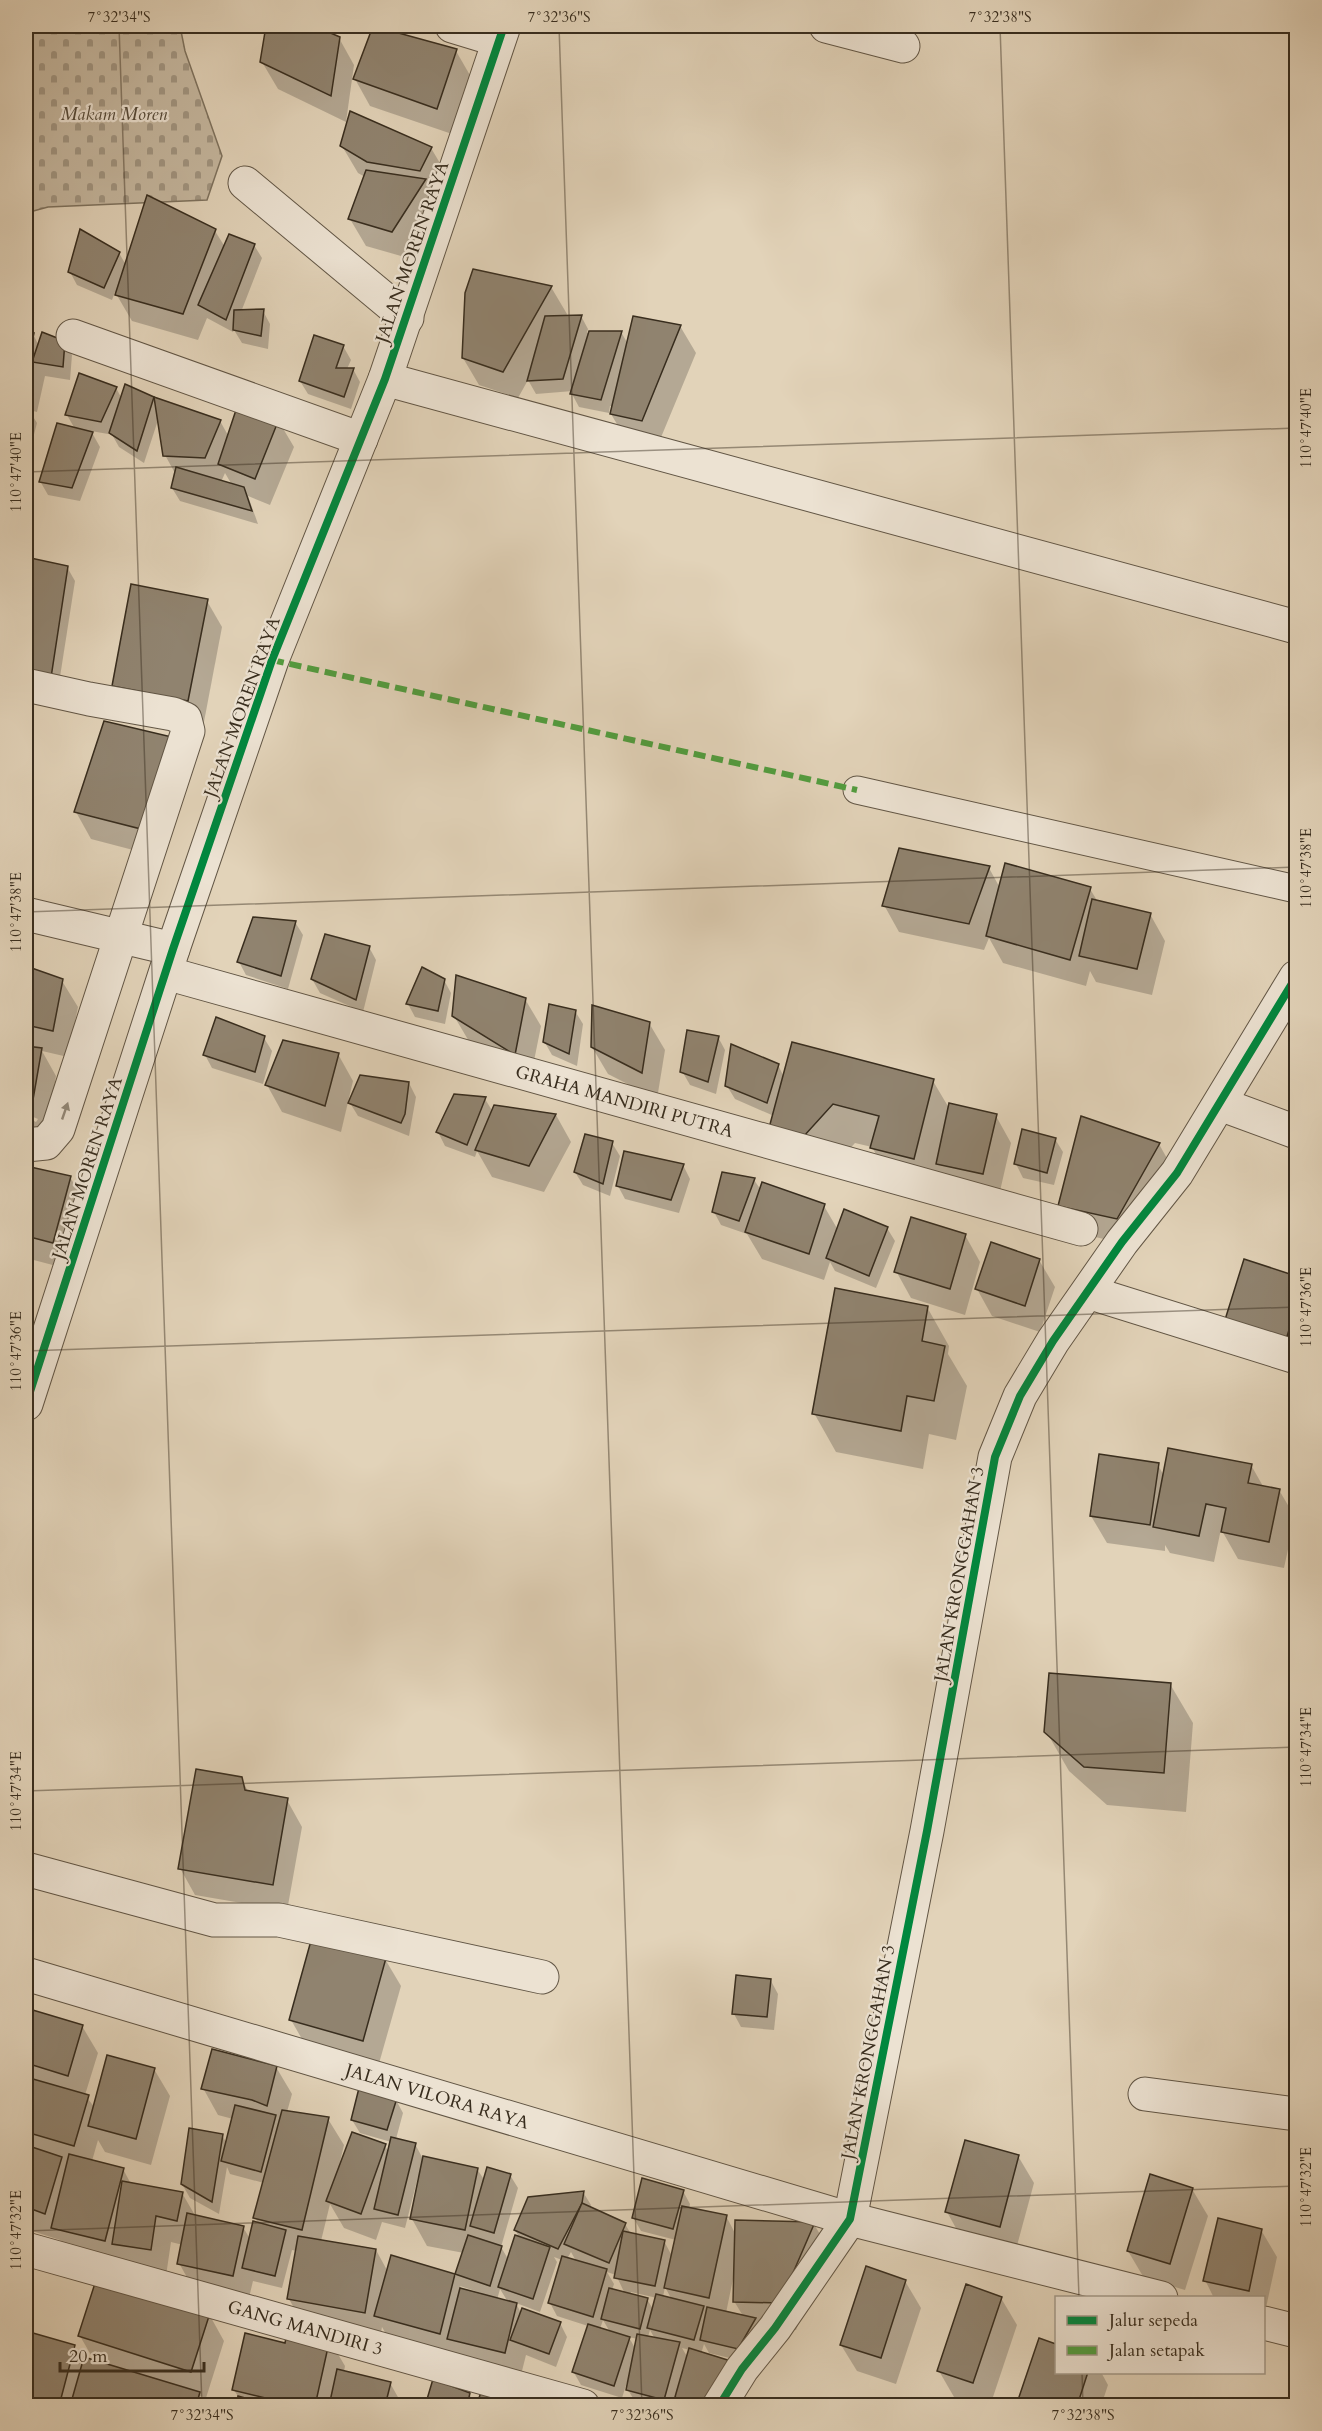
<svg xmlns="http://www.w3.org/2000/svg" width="1322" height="2431" font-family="Cardo,serif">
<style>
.cemetery{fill:url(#cemetery-stones);stroke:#7e725e;stroke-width:1.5}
.shadow{fill:#0003;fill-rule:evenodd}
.building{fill:#90836f;stroke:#382d1e;stroke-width:1.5}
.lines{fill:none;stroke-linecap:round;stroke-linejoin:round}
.lane-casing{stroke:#625645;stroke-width:29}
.street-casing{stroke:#625645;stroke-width:35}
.lane{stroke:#ece2d2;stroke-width:27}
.street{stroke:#ece2d2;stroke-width:33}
.quiet{stroke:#529d3f;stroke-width:6;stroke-dasharray:12 6;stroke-linecap:butt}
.cycleway-casing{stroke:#ece2d2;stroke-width:11}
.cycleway{stroke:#00873e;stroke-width:8}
.oneway{fill:#928878}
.ticks{fill:none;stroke:#382d1e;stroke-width:1.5;stroke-opacity:0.45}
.labels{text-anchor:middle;stroke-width:4.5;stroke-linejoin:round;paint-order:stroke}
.park-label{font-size:18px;font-style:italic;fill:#544938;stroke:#ece2d2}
.street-label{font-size:18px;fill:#382d1e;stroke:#ece2d2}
.neatline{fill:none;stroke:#382d1e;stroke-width:2}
.ticks-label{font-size:15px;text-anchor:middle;fill:#382d1e}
</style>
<defs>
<pattern id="cemetery-stones" width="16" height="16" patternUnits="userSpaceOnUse" patternTransform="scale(1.5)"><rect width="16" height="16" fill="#c5b79f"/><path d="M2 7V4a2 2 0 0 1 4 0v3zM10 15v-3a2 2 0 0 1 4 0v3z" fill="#a19581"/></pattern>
</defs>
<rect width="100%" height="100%" fill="#e2d3b9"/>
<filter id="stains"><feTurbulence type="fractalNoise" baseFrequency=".00333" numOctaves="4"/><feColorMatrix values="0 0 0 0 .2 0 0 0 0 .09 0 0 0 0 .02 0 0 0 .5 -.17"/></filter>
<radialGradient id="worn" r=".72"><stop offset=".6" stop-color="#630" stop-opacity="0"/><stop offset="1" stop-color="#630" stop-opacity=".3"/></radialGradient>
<path class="cemetery" d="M26,26H180L185,51L222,156L207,200L48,207L26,213Z"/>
<g class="shadow">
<path d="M267,26H311L339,38L354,65L346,122L278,89L262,62Z"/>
<path d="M374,26L456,51L471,77L452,134L370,106L355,79Z"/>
<path d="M342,146L431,148L447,175L440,206L408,258L366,246L350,219L365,177L358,173Z"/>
<path d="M215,231L225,247L254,245L262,258L241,312L263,311L270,324L268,349L242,343L234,330L233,332L207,318L198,340L132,321L115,292L112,300L77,285L70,272L119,253L126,265Z"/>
<path d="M551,287L567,314L565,317L581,316L588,329L587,333L621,332L628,344L680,326L696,353L657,447L627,441L611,414L613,407L610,406L609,413L579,407L572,394L573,391L536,394L528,380L518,398L479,385L463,358Z"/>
<path d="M26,333L33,334L39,346L64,342L72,355L70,380L45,376L37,412L29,410L37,423L26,465Z"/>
<path d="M343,346L351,360L347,369H353L360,382L351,409L308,394L300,381Z"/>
<path d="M116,388L122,399L153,398L220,421L229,437L278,420L294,447L270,505L248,496L258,524L180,501L172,488L176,475L165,455L159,417L144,463L119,447L110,431L108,434L91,431L100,447L80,501L48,495L40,481L75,429L67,415ZM225,473L232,485L221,482Z"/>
<path d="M26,559L67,567L75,581L57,696L26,689Z"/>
<path d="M207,601L222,627L203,727L129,713L113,686Z"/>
<path d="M105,722L156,856L91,839L76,812Z"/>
<path d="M989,868L1000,888L1090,889L1098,902L1150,914L1165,941L1152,995L1096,982L1090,971L1086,986L1003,963L989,938L984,950L899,932L884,905Z"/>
<path d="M295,922L303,935L288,989L246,975L239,962Z"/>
<path d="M369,947L376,960L363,1012L320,993L312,979Z"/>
<path d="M26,968L62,981L78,1007L68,1057L42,1051L56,1076L45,1143L26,1134V1117L36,1122L38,1119L26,1114Z"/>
<path d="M444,980L451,993L445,1024L415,1017L408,1004Z"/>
<path d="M525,999L541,1026L530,1081L470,1043L454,1016Z"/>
<path d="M575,1011L583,1024L577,1066L552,1055L544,1041Z"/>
<path d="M649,1023L665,1050L657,1099L608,1074L592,1047Z"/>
<path d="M718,1037L725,1050L716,1094L690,1085L682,1071Z"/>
<path d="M264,1038L272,1051L263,1084L212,1068L205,1055Z"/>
<path d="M338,1054L353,1081L341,1132L282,1112L267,1085Z"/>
<path d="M778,1065L784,1077L933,1081L949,1108L996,1116L1011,1143L998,1200L953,1191L942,1173L936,1197L894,1187L872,1147L855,1143L826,1175L794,1167L771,1128L774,1116L735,1099L727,1086Z"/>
<path d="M409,1083L416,1097L409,1136L358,1116L350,1103Z"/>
<path d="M485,1099L493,1112L494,1107L556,1115L571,1142L544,1192L492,1177L477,1151L475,1157L445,1146L438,1132Z"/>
<path d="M1055,1139L1063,1152L1054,1185L1023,1178L1016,1164Z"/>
<path d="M612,1143L620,1156L610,1196L583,1185L575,1172Z"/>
<path d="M1159,1144L1174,1171L1132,1246L1075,1232L1059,1205Z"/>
<path d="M683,1165L690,1179L679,1213L625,1199L618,1186Z"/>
<path d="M26,1167L70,1177L86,1204L68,1269L26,1258Z"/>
<path d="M723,1173L754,1180L761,1190L824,1206L838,1230L887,1228L895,1241L876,1288L835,1271L830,1262L824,1280L762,1259L747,1234L721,1225L714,1212Z"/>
<path d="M965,1235L980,1262L965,1315L911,1298L896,1271Z"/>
<path d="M1039,1260L1055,1287L1040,1332L992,1316L977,1289Z"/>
<path d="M1245,1261L1296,1278V1367Z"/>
<path d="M927,1307L949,1346L948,1354L967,1386L956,1440L929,1434L923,1469L836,1452L814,1413Z"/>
<path d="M1158,1465L1164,1476L1251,1465L1264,1488L1279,1490L1295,1517L1284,1568L1238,1559L1221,1529L1214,1562L1170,1553L1165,1545V1551L1107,1543L1091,1516Z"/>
<path d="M1170,1684L1193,1723L1186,1812L1107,1805L1069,1771L1046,1731Z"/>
<path d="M241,1778L249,1793L287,1800L302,1827L287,1911L195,1895L180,1868Z"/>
<path d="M385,1959L401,1986L378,2067L306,2046L291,2020Z"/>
<path d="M771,1981L778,1994L774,2030L741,2027L734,2014Z"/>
<path d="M26,2010L82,2026L98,2053L85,2095L95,2108L154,2069L170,2096L151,2165L105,2152L98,2140L92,2161L123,2169L131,2184L182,2193L196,2217L243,2227L250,2239L259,2224L255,2218L264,2183L230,2174L227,2167L219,2214L190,2198L182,2184L222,2135L227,2144L233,2119L218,2115L203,2088L276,2067L292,2094L287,2112L328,2119L344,2145L339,2166L384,2145L389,2152L391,2142L360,2133L352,2120L396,2100L403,2113L396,2139L415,2144L422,2157L477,2169L485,2181L510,2175L518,2188L501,2247L508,2259L520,2239L515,2230L583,2192L591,2205L590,2209L625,2224L631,2234L664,2241L672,2256L676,2240L641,2231L633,2217L683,2191L690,2204L689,2209L726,2216L736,2235L814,2224L829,2250L796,2330L760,2329L746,2362L709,2353L704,2344L701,2354L724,2406H682L676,2396L673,2406L636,2403L628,2390L630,2379H628L622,2398L581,2385L573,2371L588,2326L557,2316L550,2303L562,2260L554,2257L557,2262L540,2312L516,2303L521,2313L560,2323L567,2337L556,2367L526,2355L520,2379L464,2365L457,2353L455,2360L391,2343L382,2327L380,2339L304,2326L289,2299L297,2251L292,2250L282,2288L253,2281L248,2302L194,2290L179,2263L183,2245L171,2242L166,2276L129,2271L122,2259L120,2267L69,2254L60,2240L26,2229ZM418,2177L420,2178L412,2219L427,2246L464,2253L456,2276L392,2257L388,2272L376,2250L321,2241L330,2204L344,2228L376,2240L382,2222L405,2228ZM571,2252L576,2261L567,2259ZM607,2272L616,2275L625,2294L612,2290L614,2284ZM733,2279L734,2301L743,2316L726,2313ZM460,2286L481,2293L480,2295L463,2291ZM665,2287L672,2300L663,2297ZM500,2289L508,2302L497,2300ZM631,2292L657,2298L654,2311L647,2299L630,2295ZM603,2320L610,2332L600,2329ZM650,2330L655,2339L648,2337ZM628,2337L638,2339L636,2350L631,2341ZM682,2348L690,2350L688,2358Z"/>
<path d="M1018,2156L1034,2183L1015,2253L962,2239L947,2212Z"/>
<path d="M1192,2189L1208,2216L1185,2290L1144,2278L1128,2251Z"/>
<path d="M1261,2230L1277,2257L1264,2317V2298H1214L1205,2280Z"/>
<path d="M905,2281L921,2308L896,2384L857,2371L841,2345Z"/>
<path d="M1001,2298L1017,2325L990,2406H979L954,2397L939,2371Z"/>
<path d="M209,2314L224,2341L206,2398L200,2396L206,2406H26V2333L74,2346L84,2362H95L80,2336Z"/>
<path d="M329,2339L345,2366L344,2372L390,2383L403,2406H237L239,2398L234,2390L286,2345Z"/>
<path d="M1039,2340L1056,2346V2372H1101L1108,2385L1101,2406H1024L1020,2399Z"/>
<path d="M469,2394L476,2406H426Z"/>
</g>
<g class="building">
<path d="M266,26H314L340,37L331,96L260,62Z"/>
<path d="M373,26L457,49L437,109L353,79Z"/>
<path d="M350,111L432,147L420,171L367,162L340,146Z"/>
<path d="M366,170L426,179L392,232L348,219Z"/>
<path d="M147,195L216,229L183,314L115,295Z"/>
<path d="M80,229L120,252L104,288L68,272Z"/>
<path d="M229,234L255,244L226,320L198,305Z"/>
<path d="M473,269L552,286L503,372L462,358L465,293Z"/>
<path d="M264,309L261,336L233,330L234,310Z"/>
<path d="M582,315L563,379L527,381L545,316Z"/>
<path d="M633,316L681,325L642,421L610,414Z"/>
<path d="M589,331H622L601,400L570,394Z"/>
<path d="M26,332L34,333L26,371Z"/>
<path d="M42,332L65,341L63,367L32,362Z"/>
<path d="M314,335L344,345L336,368H354L344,397L299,381Z"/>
<path d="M79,373L117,387L101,422L65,415Z"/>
<path d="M125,384L154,397L137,451L109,433Z"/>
<path d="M154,397L221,420L205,458L163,456Z"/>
<path d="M238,404L279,419L255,479L218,464Z"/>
<path d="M57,423L93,432L72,488L39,482Z"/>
<path d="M176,467L244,487L252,511L171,488Z"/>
<path d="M26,557L68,566L50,684L26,678Z"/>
<path d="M131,584L208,599L188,701L112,686Z"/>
<path d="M104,721L176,738L141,829L74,812Z"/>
<path d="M899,848L990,866L969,924L882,906Z"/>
<path d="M1005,863L1091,887L1070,960L986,936Z"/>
<path d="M1092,899L1151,913L1137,969L1079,956Z"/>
<path d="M253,917L296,921L281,976L237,962Z"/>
<path d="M325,934L370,946L356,1000L311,979Z"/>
<path d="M26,966L63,979L53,1031L26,1025Z"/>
<path d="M422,967L445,979L438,1011L406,1004Z"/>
<path d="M456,975L526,998L515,1055L452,1016Z"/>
<path d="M549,1004L576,1010L569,1054L543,1042Z"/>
<path d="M592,1005L650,1022L642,1073L591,1047Z"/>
<path d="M216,1017L265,1036L255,1072L203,1055Z"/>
<path d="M687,1030L719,1036L708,1082L680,1072Z"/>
<path d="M283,1040L339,1053L325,1106L265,1085Z"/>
<path d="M792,1042L934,1079L914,1159L870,1148L879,1116L833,1104L804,1136L769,1128Z"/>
<path d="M731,1044L779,1064L767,1103L725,1086Z"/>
<path d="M26,1046L42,1048L30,1117L26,1115Z"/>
<path d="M360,1075L409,1082L405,1114L401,1123L348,1103Z"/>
<path d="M454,1094L486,1097L467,1145L436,1132Z"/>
<path d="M949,1103L997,1114L983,1174L936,1164Z"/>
<path d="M494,1105L556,1114L529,1166L475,1150Z"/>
<path d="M1081,1116L1160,1143L1117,1219L1058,1206Z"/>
<path d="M1022,1129L1056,1138L1047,1173L1014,1164Z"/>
<path d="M585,1134L613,1141L603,1184L574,1172Z"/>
<path d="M624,1151L684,1164L671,1200L616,1186Z"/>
<path d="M26,1166L71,1176L53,1243L26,1236Z"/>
<path d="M722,1172L755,1178L739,1221L712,1212Z"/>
<path d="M762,1182L825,1204L809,1254L745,1232Z"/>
<path d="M844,1209L888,1227L869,1276L826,1258Z"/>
<path d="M911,1217L966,1234L950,1289L894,1272Z"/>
<path d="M991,1242L1040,1259L1025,1306L975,1289Z"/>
<path d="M1244,1259L1296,1276V1307L1285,1343L1224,1323Z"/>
<path d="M835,1288L928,1306L922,1341L945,1346L934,1401L907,1396L901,1431L812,1414Z"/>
<path d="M1168,1448L1252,1464L1248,1483L1280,1489L1269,1542L1221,1532L1226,1508L1206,1504L1199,1536L1153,1527Z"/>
<path d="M1099,1454L1159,1463L1150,1525L1090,1516Z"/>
<path d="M1049,1673L1171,1683L1164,1773L1084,1767L1044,1732Z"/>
<path d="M196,1769L242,1777L245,1790L288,1798L273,1885L178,1869Z"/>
<path d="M312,1937L386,1958L363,2041L289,2020Z"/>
<path d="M736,1975L771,1979L767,2017L732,2014Z"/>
<path d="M26,2008L83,2025L68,2076L26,2063Z"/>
<path d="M212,2049L277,2066L267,2106L252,2100L201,2089Z"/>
<path d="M107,2055L155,2068L136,2139L88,2126Z"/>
<path d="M26,2077L89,2095L74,2146L26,2132Z"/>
<path d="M359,2088L397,2098L387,2130L351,2120Z"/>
<path d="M235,2105L276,2115L261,2172L221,2161Z"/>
<path d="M282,2110L329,2117L302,2230L253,2218Z"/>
<path d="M189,2128L223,2134L212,2202L181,2184Z"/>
<path d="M352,2132L386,2144L361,2214L326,2201Z"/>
<path d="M391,2137L416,2143L398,2215L374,2209Z"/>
<path d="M965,2140L1019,2155L1000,2227L945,2212Z"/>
<path d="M26,2145L62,2157L45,2214L26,2207Z"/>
<path d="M69,2154L124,2168L105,2241L51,2228Z"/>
<path d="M423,2156L478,2168L465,2230L410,2219Z"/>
<path d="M487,2167L511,2174L494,2233L470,2226Z"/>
<path d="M1150,2174L1193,2188L1170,2264L1127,2251Z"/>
<path d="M642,2178L684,2190L673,2229L632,2218Z"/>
<path d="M122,2181L183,2192L177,2221L156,2216L151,2250L112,2244Z"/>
<path d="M584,2191L582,2203L558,2249L514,2230L528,2197Z"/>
<path d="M582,2203L626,2223L609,2263L564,2244Z"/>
<path d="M682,2206L727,2215L709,2298L664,2288Z"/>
<path d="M187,2213L244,2226L233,2276L177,2264Z"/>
<path d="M1218,2218L1262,2229L1249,2291L1203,2281Z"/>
<path d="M735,2220L815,2222L780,2303L733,2302Z"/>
<path d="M253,2221L286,2230L275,2276L242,2268Z"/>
<path d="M623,2231L665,2240L655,2286L614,2278Z"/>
<path d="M468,2235L502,2246L490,2286L455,2274Z"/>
<path d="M515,2235L550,2247L533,2299L498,2287Z"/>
<path d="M298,2236L376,2249L365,2313L287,2299Z"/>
<path d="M391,2255L455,2274L440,2334L374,2316Z"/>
<path d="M562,2256L607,2269L593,2317L548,2303Z"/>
<path d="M866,2266L906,2280L881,2358L840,2345Z"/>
<path d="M97,2277L210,2313L191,2372L78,2336Z"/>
<path d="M966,2284L1002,2297L973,2383L937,2371Z"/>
<path d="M460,2288L517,2303L505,2353L447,2339Z"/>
<path d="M609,2288L648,2298L640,2329L601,2319Z"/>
<path d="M656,2294L704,2306L694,2340L647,2328Z"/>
<path d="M707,2307L756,2318L738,2349L700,2340Z"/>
<path d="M522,2308L561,2322L549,2354L510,2340Z"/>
<path d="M588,2324L630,2337L614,2386L572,2372Z"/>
<path d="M288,2328L330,2338L315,2406H299L232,2390L245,2333L285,2343Z"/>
<path d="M26,2331L75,2345L59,2406H26Z"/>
<path d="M637,2334L680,2342L664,2400L626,2390Z"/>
<path d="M1039,2338L1056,2344V2372H1088L1077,2406H1037L1018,2400Z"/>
<path d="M689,2348L734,2362L709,2406H689L675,2397Z"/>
<path d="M84,2357L200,2392L196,2406H70Z"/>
<path d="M337,2369L391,2382L385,2406H329Z"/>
<path d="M433,2379L470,2393L467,2406H425Z"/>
<path d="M483,2387L528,2406H476Z"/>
<path d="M238,2396L273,2406H236Z"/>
</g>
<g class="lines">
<g class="lane-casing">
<path id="lane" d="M857,790L1296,889"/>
</g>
<g class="street-casing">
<g id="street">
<path d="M452,26L498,40"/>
<path d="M826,26L903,46"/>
<path d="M245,183L407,318"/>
<path d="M73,336L361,439"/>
<path d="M385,379L1296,627"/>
<path d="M26,685L89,699L173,714L185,719L188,731L58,1129L46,1143L26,1145"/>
<path d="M26,914L173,949"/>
<path id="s1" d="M166,973L1081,1229"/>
<path d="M1220,1104L1296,1132"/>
<path d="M1088,1292L1296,1357"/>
<path d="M26,1404L173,949L272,660L385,379L504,26"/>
<path d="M26,1869L214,1920H279L542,1977"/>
<path id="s2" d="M26,1974L850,2219L1161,2298"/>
<path d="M1145,2094L1296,2114"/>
<path id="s3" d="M26,2249L583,2406"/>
<path d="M1264,2323L1296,2331"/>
<path d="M719,2406L742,2369L775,2328L850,2219L927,1831L995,1457L1020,1396L1053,1341L1122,1242L1177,1173L1296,977"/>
</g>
</g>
<use href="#lane" class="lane"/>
<use href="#street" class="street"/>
<path class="quiet" d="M272,660L857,790"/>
<g class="cycleway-casing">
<g id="cycleway">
<path d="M26,1404L173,949L272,660L385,379L504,26"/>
<path d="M719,2406L742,2369L775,2328L850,2219L927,1831L995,1457L1020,1396L1053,1341L1122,1242L1177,1173L1296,977"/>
</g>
</g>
<use href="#cycleway" class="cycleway"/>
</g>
<defs><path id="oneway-solid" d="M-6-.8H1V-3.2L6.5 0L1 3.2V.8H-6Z" transform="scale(1.5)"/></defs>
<use class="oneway" href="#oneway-solid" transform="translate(65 1111) rotate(-71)"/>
<path class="ticks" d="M119,26L202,2406M559,26L642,2406M1000,26L1079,2298M26,33L231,26M26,472L1296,428M26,912L1296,867M26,1351L1296,1307M26,1791L1296,1747M26,2231L1296,2186M1082,2372L1083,2406"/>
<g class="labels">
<g class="park-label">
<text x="114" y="120">Makam Moren</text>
</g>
<g class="street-label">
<text transform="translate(412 252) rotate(-71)" y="6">JALAN MOREN RAYA</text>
<text transform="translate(242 707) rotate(-70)" y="6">JALAN MOREN RAYA</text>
<text dy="6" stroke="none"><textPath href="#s1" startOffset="476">GRAHA MANDIRI PUTRA</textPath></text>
<text transform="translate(87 1168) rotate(-72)" y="6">JALAN MOREN RAYA</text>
<text transform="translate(959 1574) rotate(-80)" y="6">JALAN KRONGGAHAN 3</text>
<text transform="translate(868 2052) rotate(-79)" y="6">JALAN KRONGGAHAN 3</text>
<text dy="6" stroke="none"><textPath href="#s2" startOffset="429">JALAN VILORA RAYA</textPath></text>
<text dy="6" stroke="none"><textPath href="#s3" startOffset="290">GANG MANDIRI 3</textPath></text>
</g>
</g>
<rect width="1322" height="2431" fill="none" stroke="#e2d3b9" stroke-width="66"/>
<rect x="1055" y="2296" width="210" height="78" fill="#ece2d2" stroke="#a49a8a" stroke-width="1.5"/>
<rect x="1067" y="2316" width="30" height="9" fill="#00873e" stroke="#a49a8a" stroke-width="1.5"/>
<text x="1109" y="2326" font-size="18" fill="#382d1e">Jalur sepeda</text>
<rect x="1067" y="2346" width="30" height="9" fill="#529d3f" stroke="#a49a8a" stroke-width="1.5"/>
<text x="1109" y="2356" font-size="18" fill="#382d1e">Jalan setapak</text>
<path d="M60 2362v9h144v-9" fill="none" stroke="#382d1e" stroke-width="3"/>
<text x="69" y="2362" font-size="18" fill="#382d1e" stroke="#ece2d2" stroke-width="4.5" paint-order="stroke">20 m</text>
<rect x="33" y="33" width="1256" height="2365" class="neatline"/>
<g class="ticks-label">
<text x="119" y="22">7°32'34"S</text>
<text x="559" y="22">7°32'36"S</text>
<text x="1000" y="22">7°32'38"S</text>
<text transform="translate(1306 428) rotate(-90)" y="5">110°47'40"E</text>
<text transform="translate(16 472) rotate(-90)" y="5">110°47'40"E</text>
<text transform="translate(1306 868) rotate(-90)" y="5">110°47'38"E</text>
<text transform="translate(16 912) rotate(-90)" y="5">110°47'38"E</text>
<text transform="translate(1306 1307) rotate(-90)" y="5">110°47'36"E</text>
<text transform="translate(16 1351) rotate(-90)" y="5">110°47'36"E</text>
<text transform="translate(1306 1747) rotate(-90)" y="5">110°47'34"E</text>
<text transform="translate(16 1791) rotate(-90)" y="5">110°47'34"E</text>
<text transform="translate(1306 2187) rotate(-90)" y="5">110°47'32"E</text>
<text transform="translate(16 2230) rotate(-90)" y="5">110°47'32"E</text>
<text x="202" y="2420">7°32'34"S</text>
<text x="642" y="2420">7°32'36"S</text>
<text x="1083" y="2420">7°32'38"S</text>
</g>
<rect width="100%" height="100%" filter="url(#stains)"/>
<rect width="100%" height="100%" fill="url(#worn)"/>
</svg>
